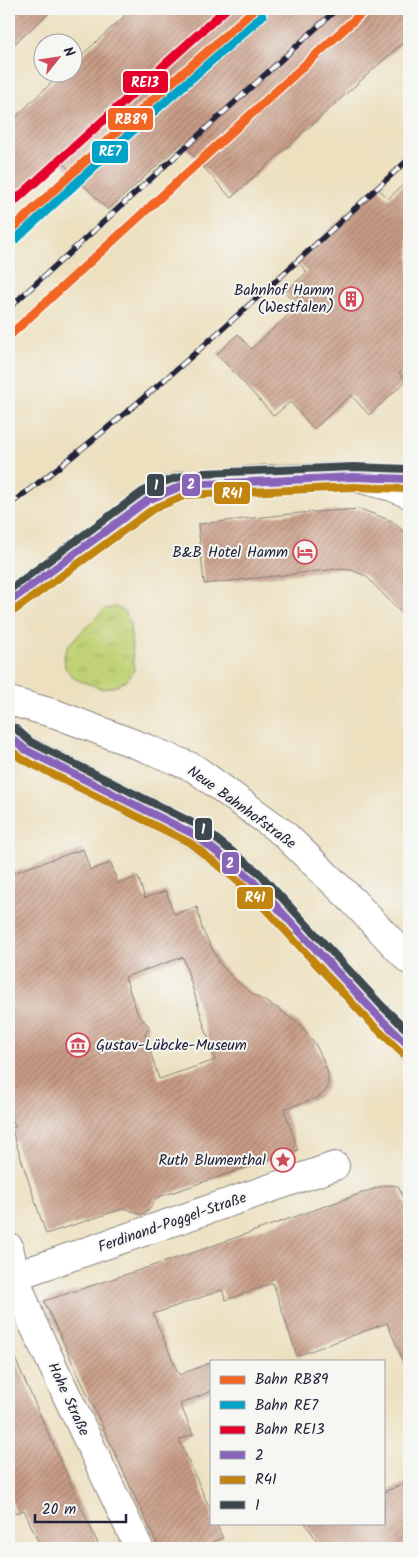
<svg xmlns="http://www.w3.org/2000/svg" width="418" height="1557" font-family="Kalam,sans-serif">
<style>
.grass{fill:url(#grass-tufts);stroke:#717a58}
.building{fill:url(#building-hatch);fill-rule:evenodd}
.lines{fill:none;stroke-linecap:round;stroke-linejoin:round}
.minor-casing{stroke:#87817d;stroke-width:30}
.secondary-casing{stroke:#87817d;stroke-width:30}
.minor{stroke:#fff;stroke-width:28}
.secondary{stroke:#fff;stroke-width:28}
.rail-casing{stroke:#22223b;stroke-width:5.5}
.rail{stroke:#f6f6f2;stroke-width:4;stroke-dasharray:11;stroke-linecap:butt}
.bus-1-casing{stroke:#f6f6f2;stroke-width:11}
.bus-2-casing{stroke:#f6f6f2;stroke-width:11}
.bus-3-casing{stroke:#f6f6f2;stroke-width:11}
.bus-1{stroke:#8864b9;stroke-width:8}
.bus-2{stroke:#c2850f;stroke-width:8}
.bus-3{stroke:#3d484e;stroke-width:8}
.rail-1-casing{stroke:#f6f6f2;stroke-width:12}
.rail-2-casing{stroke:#f6f6f2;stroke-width:12}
.rail-3-casing{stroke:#f6f6f2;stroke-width:12}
.rail-1{stroke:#f26522;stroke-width:9}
.rail-2{stroke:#02a2c7;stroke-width:9}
.rail-3{stroke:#e4002b;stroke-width:9}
.labels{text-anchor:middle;stroke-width:4;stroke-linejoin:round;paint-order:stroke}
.poi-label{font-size:15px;fill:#22223b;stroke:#f6f6f2;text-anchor:end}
.street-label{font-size:15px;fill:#22223b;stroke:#f6f6f2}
.line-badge{stroke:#f6f6f2;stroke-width:2}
.badge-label{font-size:14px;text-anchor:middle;font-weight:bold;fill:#fff}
</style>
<defs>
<pattern id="grass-tufts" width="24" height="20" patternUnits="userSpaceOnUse" patternTransform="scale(1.25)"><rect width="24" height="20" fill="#c0d275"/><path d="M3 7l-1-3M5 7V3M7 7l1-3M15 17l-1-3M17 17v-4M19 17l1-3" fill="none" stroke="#a5b466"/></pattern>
<pattern id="building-hatch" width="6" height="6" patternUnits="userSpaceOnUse" patternTransform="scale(1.25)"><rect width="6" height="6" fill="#c89b84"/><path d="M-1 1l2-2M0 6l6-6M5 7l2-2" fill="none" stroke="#a27e6d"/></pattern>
</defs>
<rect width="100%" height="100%" fill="#f6f6f2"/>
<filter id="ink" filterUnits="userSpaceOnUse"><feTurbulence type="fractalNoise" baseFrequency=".02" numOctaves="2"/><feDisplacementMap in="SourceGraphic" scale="10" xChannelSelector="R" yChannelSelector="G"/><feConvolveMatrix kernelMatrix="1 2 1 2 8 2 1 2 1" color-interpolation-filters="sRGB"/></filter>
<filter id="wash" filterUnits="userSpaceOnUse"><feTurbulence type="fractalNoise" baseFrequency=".0096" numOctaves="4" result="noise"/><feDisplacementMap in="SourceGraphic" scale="20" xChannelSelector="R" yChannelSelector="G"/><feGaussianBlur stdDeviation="1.12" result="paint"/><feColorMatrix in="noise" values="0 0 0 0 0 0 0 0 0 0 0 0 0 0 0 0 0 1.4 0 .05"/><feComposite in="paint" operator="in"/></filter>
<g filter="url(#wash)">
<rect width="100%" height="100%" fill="#ece0bf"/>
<path class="grass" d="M116,607L125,612L130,624L134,670L127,680L117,686L103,689L75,679L65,668L64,655L69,644L105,609Z"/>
<g id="blocks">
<g class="building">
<path d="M9,9H53L9,49Z"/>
<path d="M132,9H409V37L231,198L182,143L108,210L57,157L9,201V123L63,72H72V64Z"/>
<path d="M409,179V364L399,373L406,381L369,415L351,395L314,429L290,402L274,416L217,354L238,334L251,349L298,306L285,292L307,272L296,260L377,187L388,199Z"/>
<path d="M360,509L392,521L409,536V621L366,576L351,570L336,569L204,584L198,524L300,513Z"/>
<path d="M83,849L90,870L111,863L118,884L138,877L145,898L166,891L174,914L197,907L202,929L220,964L233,978L254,995L279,1009L301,1026L314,1042L321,1055L328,1073V1082L326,1090L317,1098L284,1109L298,1150L156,1198L149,1210L141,1215L125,1208L46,1234L11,1128L15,1127L9,1109V874ZM183,957L215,1060L159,1079L145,1035L149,1026L138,1015L125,977Z"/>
<path d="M385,1185L398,1186L409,1212V1375L387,1323L297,1356L273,1283L226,1300L222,1290L153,1314L179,1375L212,1362V1391L180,1404L193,1434L179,1440L212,1513V1523H216L223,1538L195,1548H159L44,1301L189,1254Z"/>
<path d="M9,1345L81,1507L100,1548H41L24,1510L16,1513L9,1495Z"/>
<path d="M409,1481V1548H322L305,1523H384V1492Z"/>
</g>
</g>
</g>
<g filter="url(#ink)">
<use href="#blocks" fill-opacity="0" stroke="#87817d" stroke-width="1"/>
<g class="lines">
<g class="minor-casing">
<g id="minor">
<path d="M9,602L148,500L169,490L184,485L271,479L353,477L392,487L409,494"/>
<path d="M9,1247L15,1276L32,1322L139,1548"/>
<path d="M9,1278L335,1166"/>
</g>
</g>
<g class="secondary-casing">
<g id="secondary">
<path d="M9,701L56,714L148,749L194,768L283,833L353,901L409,960"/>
<path d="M9,736L26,750L195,835L251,879L375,1013L409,1046"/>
</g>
</g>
<use href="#minor" class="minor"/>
<use href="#secondary" class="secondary"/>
<g class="rail-casing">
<g id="rail">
<path d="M9,308L337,9"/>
<path d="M9,505C151,400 279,277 409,159"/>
</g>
</g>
<use href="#rail" class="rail"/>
<g class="bus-1-casing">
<g id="bus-1">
<path d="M9,602L148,500L184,485L353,477L409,479"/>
<path d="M9,736L26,750L195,835L251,879L375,1013L409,1046"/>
</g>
</g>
<g class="bus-2-casing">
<g id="bus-2">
<path d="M15,610L153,509L186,495L353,487L409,489"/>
<path d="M9,749L22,759L190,843L244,886L368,1020L402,1053"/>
</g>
</g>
<g class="bus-3-casing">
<g id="bus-3">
<path d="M9,590L142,492C162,481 180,475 203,473L353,467L409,469"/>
<path d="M15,728L31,742L201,827L258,872L382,1006L409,1032"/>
</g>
</g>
<use href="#bus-1" class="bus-1"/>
<use href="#bus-2" class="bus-2"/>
<use href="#bus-3" class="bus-3"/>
<g class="rail-1-casing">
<g id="rail-1">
<path d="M9,232L134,116L255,9"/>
<path d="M9,336L366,9"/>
</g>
</g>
<g class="rail-2-casing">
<path id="rail-2" d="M16,239L141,123L262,16"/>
</g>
<g class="rail-3-casing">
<path id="rail-3" d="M9,206L226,9"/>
</g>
<use href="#rail-1" class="rail-1"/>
<use href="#rail-2" class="rail-2"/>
<use href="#rail-3" class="rail-3"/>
</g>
</g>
<defs>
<g id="building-ring" transform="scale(1.25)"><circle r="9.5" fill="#f6f6f2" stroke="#d1495b" stroke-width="1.5"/><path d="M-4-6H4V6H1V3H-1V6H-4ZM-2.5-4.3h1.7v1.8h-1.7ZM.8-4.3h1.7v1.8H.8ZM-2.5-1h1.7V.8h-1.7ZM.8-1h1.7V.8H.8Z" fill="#d1495b"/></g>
<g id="hotel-ring" transform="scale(1.25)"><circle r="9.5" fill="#f6f6f2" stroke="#d1495b" stroke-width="1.5"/><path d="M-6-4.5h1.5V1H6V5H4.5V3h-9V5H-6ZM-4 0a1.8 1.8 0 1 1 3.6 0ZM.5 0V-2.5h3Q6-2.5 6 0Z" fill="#d1495b"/></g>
<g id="museum-ring" transform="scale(1.25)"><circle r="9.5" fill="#f6f6f2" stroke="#d1495b" stroke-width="1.5"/><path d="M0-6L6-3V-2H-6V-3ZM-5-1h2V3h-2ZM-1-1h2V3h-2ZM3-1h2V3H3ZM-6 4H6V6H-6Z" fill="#d1495b"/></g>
<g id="sight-ring" transform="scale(1.25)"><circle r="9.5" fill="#f6f6f2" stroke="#d1495b" stroke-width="1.5"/><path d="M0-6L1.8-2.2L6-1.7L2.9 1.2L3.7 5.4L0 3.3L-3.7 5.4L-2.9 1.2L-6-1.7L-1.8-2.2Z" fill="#d1495b"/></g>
</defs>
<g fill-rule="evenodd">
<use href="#building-ring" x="351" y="299"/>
<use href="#hotel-ring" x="305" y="552"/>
<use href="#museum-ring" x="78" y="1045"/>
<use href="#sight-ring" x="283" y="1160"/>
</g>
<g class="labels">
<g class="poi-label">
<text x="334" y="295">Bahnhof Hamm<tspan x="334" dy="17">(Westfalen)</tspan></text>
<text x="288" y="557">B&amp;B Hotel Hamm</text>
<text x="96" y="1050" text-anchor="start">Gustav-Lübcke-Museum</text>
<text x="266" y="1165">Ruth Blumenthal</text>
</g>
<g class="street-label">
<text transform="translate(242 807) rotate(36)" y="5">Neue Bahnhofstraße</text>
<text transform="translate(172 1222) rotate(-19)" y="5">Ferdinand-Poggel-Straße</text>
<text transform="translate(69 1399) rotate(65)" y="5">Hohe Straße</text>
</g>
</g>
<g class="line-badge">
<rect x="122" y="70" width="47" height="24" rx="5" fill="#e4002b"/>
<rect x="107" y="107" width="47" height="24" rx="5" fill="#f26522"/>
<rect x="91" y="140" width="38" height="24" rx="5" fill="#02a2c7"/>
<rect x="181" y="473" width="20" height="24" rx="5" fill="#8864b9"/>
<rect x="146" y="473" width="19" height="24" rx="5" fill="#3d484e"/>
<rect x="213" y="481" width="38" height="24" rx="5" fill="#c2850f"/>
<rect x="194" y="817" width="19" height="24" rx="5" fill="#3d484e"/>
<rect x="221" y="851" width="19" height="24" rx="5" fill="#8864b9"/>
<rect x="236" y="886" width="38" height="24" rx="5" fill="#c2850f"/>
</g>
<g class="badge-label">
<text x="145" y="87">RE13</text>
<text x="131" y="124">RB89</text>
<text x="110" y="156">RE7</text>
<text x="191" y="489">2</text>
<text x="156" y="490">1</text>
<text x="232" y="498">R41</text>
<text x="203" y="834">1</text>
<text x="230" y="868">2</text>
<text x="255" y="902">R41</text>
</g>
<rect width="418" height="1557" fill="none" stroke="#f6f6f2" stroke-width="30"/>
<rect x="210" y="1360" width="175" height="165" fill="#f6f6f2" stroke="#a1a1a9"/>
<rect x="220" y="1376" width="25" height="8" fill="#f26522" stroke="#a1a1a9"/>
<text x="255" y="1384" font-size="15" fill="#22223b">Bahn RB89</text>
<rect x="220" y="1401" width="25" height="8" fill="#02a2c7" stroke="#a1a1a9"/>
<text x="255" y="1410" font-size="15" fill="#22223b">Bahn RE7</text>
<rect x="220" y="1426" width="25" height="8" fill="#e4002b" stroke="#a1a1a9"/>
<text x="255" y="1434" font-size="15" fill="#22223b">Bahn RE13</text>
<rect x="220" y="1451" width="25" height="8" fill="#8864b9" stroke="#a1a1a9"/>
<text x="255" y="1460" font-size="15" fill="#22223b">2</text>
<rect x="220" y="1476" width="25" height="8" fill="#c2850f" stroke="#a1a1a9"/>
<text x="255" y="1484" font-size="15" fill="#22223b">R41</text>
<rect x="220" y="1501" width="25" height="8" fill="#3d484e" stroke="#a1a1a9"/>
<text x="255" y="1510" font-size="15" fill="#22223b">1</text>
<g transform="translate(58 58) rotate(60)"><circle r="24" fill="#f6f6f2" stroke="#a1a1a9"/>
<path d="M0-4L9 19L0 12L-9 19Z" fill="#d1495b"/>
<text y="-8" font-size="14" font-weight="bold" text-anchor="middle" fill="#22223b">N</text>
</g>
<path d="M35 1514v8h91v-8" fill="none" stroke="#22223b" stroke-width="2.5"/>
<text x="42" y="1514" font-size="15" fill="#22223b" stroke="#f6f6f2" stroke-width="4" paint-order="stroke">20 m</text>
</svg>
